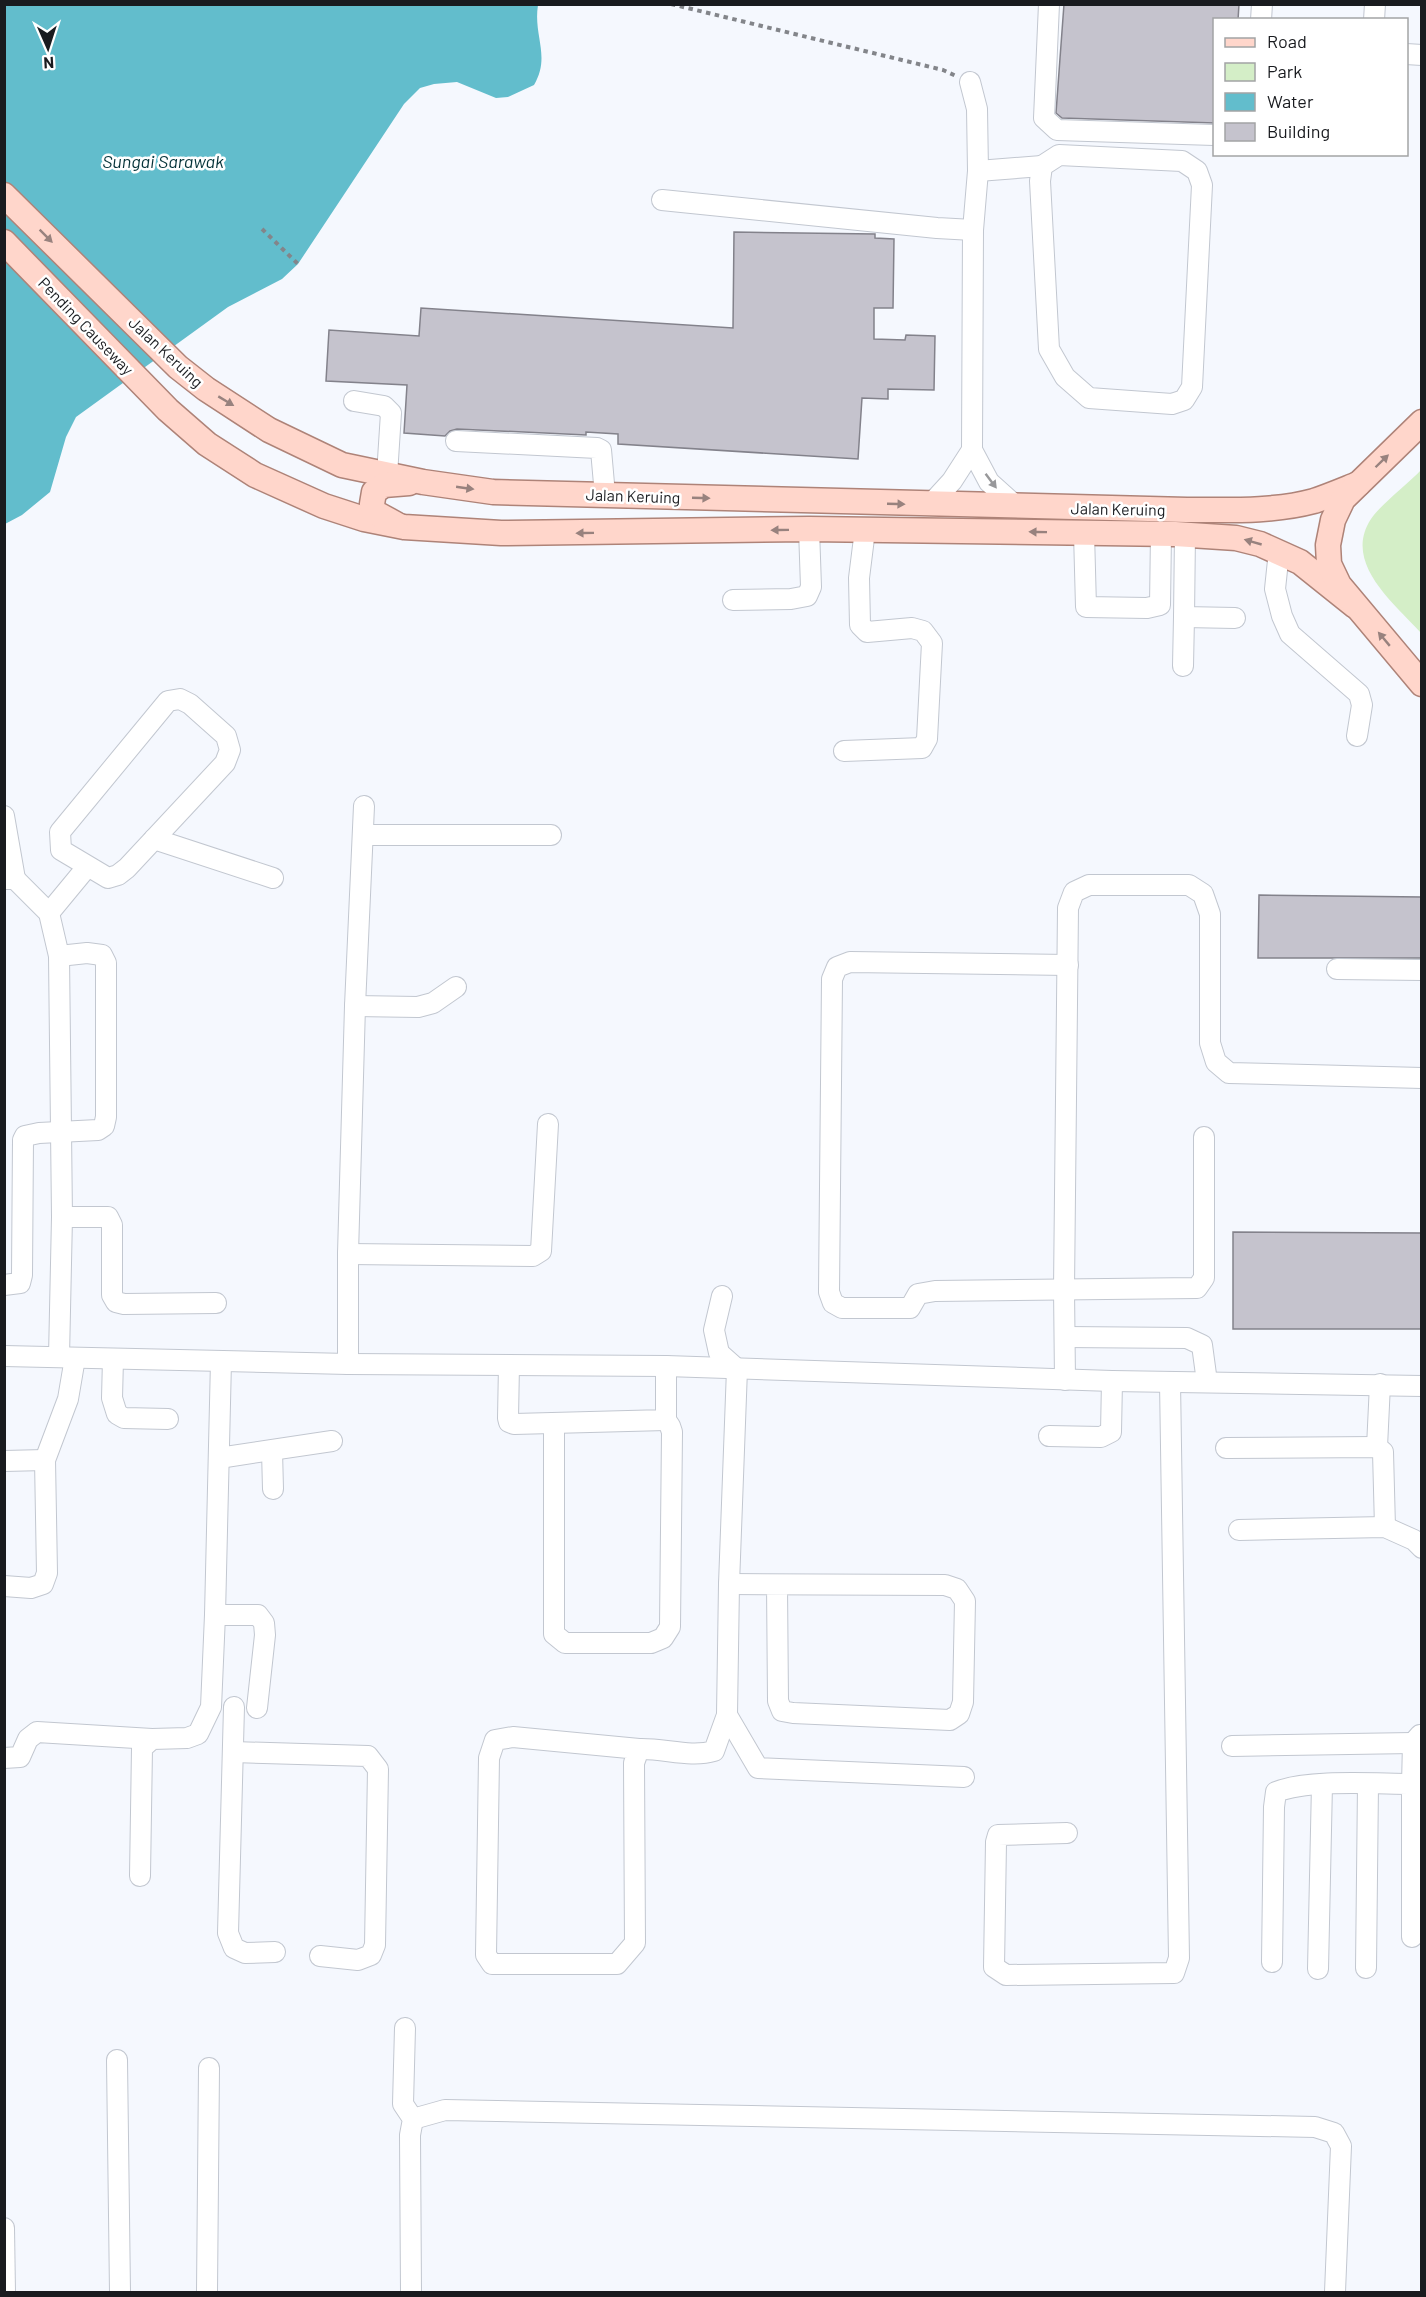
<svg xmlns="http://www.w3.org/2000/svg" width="1426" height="2297" font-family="Barlow,sans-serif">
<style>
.green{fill:#d4eec7}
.water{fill:#62bdcc}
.building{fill:#c5c3cd;stroke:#83828b;stroke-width:1.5}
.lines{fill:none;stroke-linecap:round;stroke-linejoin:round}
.minor-casing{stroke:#c2c7d0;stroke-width:22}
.major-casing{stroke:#ae8378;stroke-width:27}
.path{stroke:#83858a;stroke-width:4;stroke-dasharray:4.5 4.5;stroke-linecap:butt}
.minor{stroke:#fff;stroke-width:20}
.major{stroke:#ffd6cb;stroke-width:24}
.oneway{fill:#98827e}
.oneway2{fill:#98989a}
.labels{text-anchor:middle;stroke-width:5;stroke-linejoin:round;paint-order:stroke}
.street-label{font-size:16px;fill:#191b1f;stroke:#fff}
.water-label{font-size:18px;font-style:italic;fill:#053339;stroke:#fff}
</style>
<rect width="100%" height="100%" fill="#f5f8fe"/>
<path class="green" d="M1421,470V633C1395,604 1342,563 1371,519C1380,505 1409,483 1421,470Z"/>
<path class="water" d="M5,5H538C533,36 551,56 534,85L508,97L496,98L457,82L434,84L420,88L404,104L298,264L282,279L228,307L76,417L66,437L50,492L22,515L5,524Z"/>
<g class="building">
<path d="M1064,4H1239L1238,20H1215V123L1062,118L1056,113Z"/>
<path d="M734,232L875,234V238L894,239L893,308H874V339L905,340L906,335L935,336L934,390L888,389V399L862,398L858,459L618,444V434L586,432V435L457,429L450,431L445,436L404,433L407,385L326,381L329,330L419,336L421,308L733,328Z"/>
<path d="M1259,895L1422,897V958H1258Z"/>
<path d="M1233,1232L1422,1233V1329H1233Z"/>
</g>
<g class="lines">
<g class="minor-casing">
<g id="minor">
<path d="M1049,4L1044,118L1057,130L1214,135"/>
<path d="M1261,20L1262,4"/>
<path d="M1374,20L1375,4"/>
<path d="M1406,54L1422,55"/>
<path d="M970,82L977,109L978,171L973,230L972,450L989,482L1017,507"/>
<path d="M1059,155L1182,161L1197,171L1202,185L1192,387L1184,400L1172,404L1089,398L1065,377L1049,349L1040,181L1042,166Z"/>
<path d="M978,171L1042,166"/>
<path d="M662,200L937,228L973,230"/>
<path d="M354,401L384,406L391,413L387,475"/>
<path d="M456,441L597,448L601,450L605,495"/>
<path d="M930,505L952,481L972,450"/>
<path d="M1084,533L1086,607L1147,608L1160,605L1161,534"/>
<path d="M1185,534L1184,617L1235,618"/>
<path d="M1279,551L1275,589L1282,616L1290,634L1359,694L1362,705L1357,736"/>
<path d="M733,600L791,599L807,596L811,587L809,529"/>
<path d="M1183,666L1184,617"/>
<path d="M180,699L190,704L226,736L230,750L225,763L127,868L118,875L108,878L61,850L60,832L168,701Z"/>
<path d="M844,751L922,748L927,739L932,643L923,631L912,628L867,632L860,625L859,578L865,530"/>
<path d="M4,816L15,879"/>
<path d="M363,835H551"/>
<path d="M154,839L273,878"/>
<path d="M4,879H15L49,913L59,956L62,1217L59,1357"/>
<path d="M49,913L87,867"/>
<path d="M1068,965L850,962L837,967L832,979L829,1292L833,1303L842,1308H910L918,1294L935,1291L1197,1288L1204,1278V1137"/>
<path d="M1337,969L1422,970"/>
<path d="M355,1006L418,1007L433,1003L456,987"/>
<path d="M62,1217H108L112,1225V1295L116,1302L124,1304L216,1303"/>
<path d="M348,1254L533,1256L541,1251L548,1124"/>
<path d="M4,1285L20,1283L22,1275L23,1140L25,1136L39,1133L98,1130L104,1126L106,1117V963L102,955L87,953L59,956"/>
<path d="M722,1296L714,1330L719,1353L737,1369L729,1584L727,1715L758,1768L964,1777"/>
<path d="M1065,1337L1187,1338L1202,1345L1207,1382"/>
<path d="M4,1356L348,1364L666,1366L1112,1381L1422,1386"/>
<path d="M113,1359L112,1398L117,1414L124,1418L168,1419"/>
<path d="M348,1364V1254L355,1006L364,806"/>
<path d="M509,1365L508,1418L509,1422L514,1424L666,1420V1366"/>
<path d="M1065,1380L1064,1289L1068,908L1074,892L1089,885H1189L1203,894L1210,914V1043L1216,1062L1229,1073L1422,1078"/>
<path d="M554,1423V1634L565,1643H651L663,1638L670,1627L672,1432L670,1426L666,1420"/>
<path d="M1049,1436L1101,1437L1111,1432L1112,1381"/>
<path d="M1377,1447L1380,1384"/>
<path d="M1226,1448L1377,1447L1383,1452L1385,1527"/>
<path d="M272,1451L273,1489"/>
<path d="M219,1458L332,1441"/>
<path d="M4,1461L45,1460"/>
<path d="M1239,1530L1385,1527L1414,1540L1422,1548"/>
<path d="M729,1584L945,1585L957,1589L965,1601L963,1702L959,1714L950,1720L793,1713L782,1711L778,1701L777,1585"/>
<path d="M4,1586L31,1588L43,1584L47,1573L45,1460L68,1399L75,1358"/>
<path d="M215,1615H258L264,1623L265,1635L257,1708"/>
<path d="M234,1707L228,1933L234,1948L245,1953L275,1952"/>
<path d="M1420,1735L1413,1743L1412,1784L1422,1783"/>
<path d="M1232,1746L1413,1743"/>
<path d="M639,1749L513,1737L495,1740L489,1758L486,1955L492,1964H617L635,1943L634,1763L639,1749C664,1748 690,1758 714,1751L727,1715"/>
<path d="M233,1752L368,1756L378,1769L375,1945L371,1955L358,1960L320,1956"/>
<path d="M4,1758L20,1757L28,1739L37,1732L152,1739"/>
<path d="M1067,1833L998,1835L996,1842L994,1967L1006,1975L1174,1973L1179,1958L1170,1382"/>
<path d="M140,1876L142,1748L152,1739L187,1738L198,1734L211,1707L215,1615L221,1361"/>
<path d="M1272,1962L1274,1807L1276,1792C1309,1779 1375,1784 1412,1784V1937"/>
<path d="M1366,1968L1368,1784"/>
<path d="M1318,1969L1322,1784"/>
<path d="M405,2028L403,2104L413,2119L410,2135L411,2292"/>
<path d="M117,2060L120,2292"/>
<path d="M413,2119L445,2110L1315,2127L1334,2133L1341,2146L1335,2292"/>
<path d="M4,2228L5,2292"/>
<path d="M207,2292L209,2068"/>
</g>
</g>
<g class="major-casing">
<g id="major">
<path d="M4,195L178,367L206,389L269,430L342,465L423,482L493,492L1187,510C1229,510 1273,512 1314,501C1329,496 1343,490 1358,484"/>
<path d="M4,242L168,410L207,444L255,475L324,506L364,519L404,527L501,533L809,529L1175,534L1236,538L1260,544L1300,562L1355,606"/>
<path d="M1422,422L1343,499L1333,520L1328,545L1329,564L1339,585L1422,684"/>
<path d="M396,524L374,512L372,504L374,492L384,485L409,483"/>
</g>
</g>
<g class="path">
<path d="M671,4L943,70L956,76"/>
<path d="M262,229L298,264"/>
</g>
<use href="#minor" class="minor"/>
<use href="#major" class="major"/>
</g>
<defs><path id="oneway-solid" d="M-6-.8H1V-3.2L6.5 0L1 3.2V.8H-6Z" transform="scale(1.5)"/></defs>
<g class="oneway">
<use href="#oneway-solid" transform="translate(46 236) rotate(45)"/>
<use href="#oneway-solid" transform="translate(226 401) rotate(31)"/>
<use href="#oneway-solid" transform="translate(1382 461) rotate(-44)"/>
<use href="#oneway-solid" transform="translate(465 488) rotate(8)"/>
<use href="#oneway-solid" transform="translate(701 498) rotate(2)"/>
<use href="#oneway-solid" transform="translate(896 504) rotate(2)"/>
<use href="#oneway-solid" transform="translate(780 530) rotate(179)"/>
<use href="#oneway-solid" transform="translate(1038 532) rotate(-179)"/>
<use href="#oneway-solid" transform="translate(585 533) rotate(179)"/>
<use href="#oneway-solid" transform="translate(1253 542) rotate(-164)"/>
<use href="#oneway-solid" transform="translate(1384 639) rotate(-130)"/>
</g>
<use class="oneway2" href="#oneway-solid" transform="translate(991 481) rotate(53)"/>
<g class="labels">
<g class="street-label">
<text transform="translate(86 326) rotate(46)" y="6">Pending Causeway</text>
<text transform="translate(166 352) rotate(43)" y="6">Jalan Keruing</text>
<text transform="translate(633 496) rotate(2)" y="6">Jalan Keruing</text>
<text transform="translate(1118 509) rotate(1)" y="6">Jalan Keruing</text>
</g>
<g class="water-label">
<text x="163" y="168">Sungai Sarawak</text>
</g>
</g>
<rect width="1426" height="2297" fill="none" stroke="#191b1f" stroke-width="12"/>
<rect x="1213" y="18" width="195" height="138" fill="#ffffff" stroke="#a3a4a5" stroke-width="1.5"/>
<rect x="1225" y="38" width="30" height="9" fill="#ffd6cb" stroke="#a3a4a5" stroke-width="1.5"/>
<text x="1267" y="48" font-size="18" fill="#191b1f">Road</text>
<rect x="1225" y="63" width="30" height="18" fill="#d4eec7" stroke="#a3a4a5" stroke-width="1.5"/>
<text x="1267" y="78" font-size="18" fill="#191b1f">Park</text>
<rect x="1225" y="93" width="30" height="18" fill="#62bdcc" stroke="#a3a4a5" stroke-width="1.5"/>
<text x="1267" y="108" font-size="18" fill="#191b1f">Water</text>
<rect x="1225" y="123" width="30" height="18" fill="#c5c3cd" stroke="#a3a4a5" stroke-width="1.5"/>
<text x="1267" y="138" font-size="18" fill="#191b1f">Building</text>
<g transform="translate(48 48) rotate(177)" stroke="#ffffff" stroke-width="4.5" paint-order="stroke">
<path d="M0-4.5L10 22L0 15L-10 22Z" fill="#191b1f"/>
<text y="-9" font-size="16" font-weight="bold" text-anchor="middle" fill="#191b1f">N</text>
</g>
</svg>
